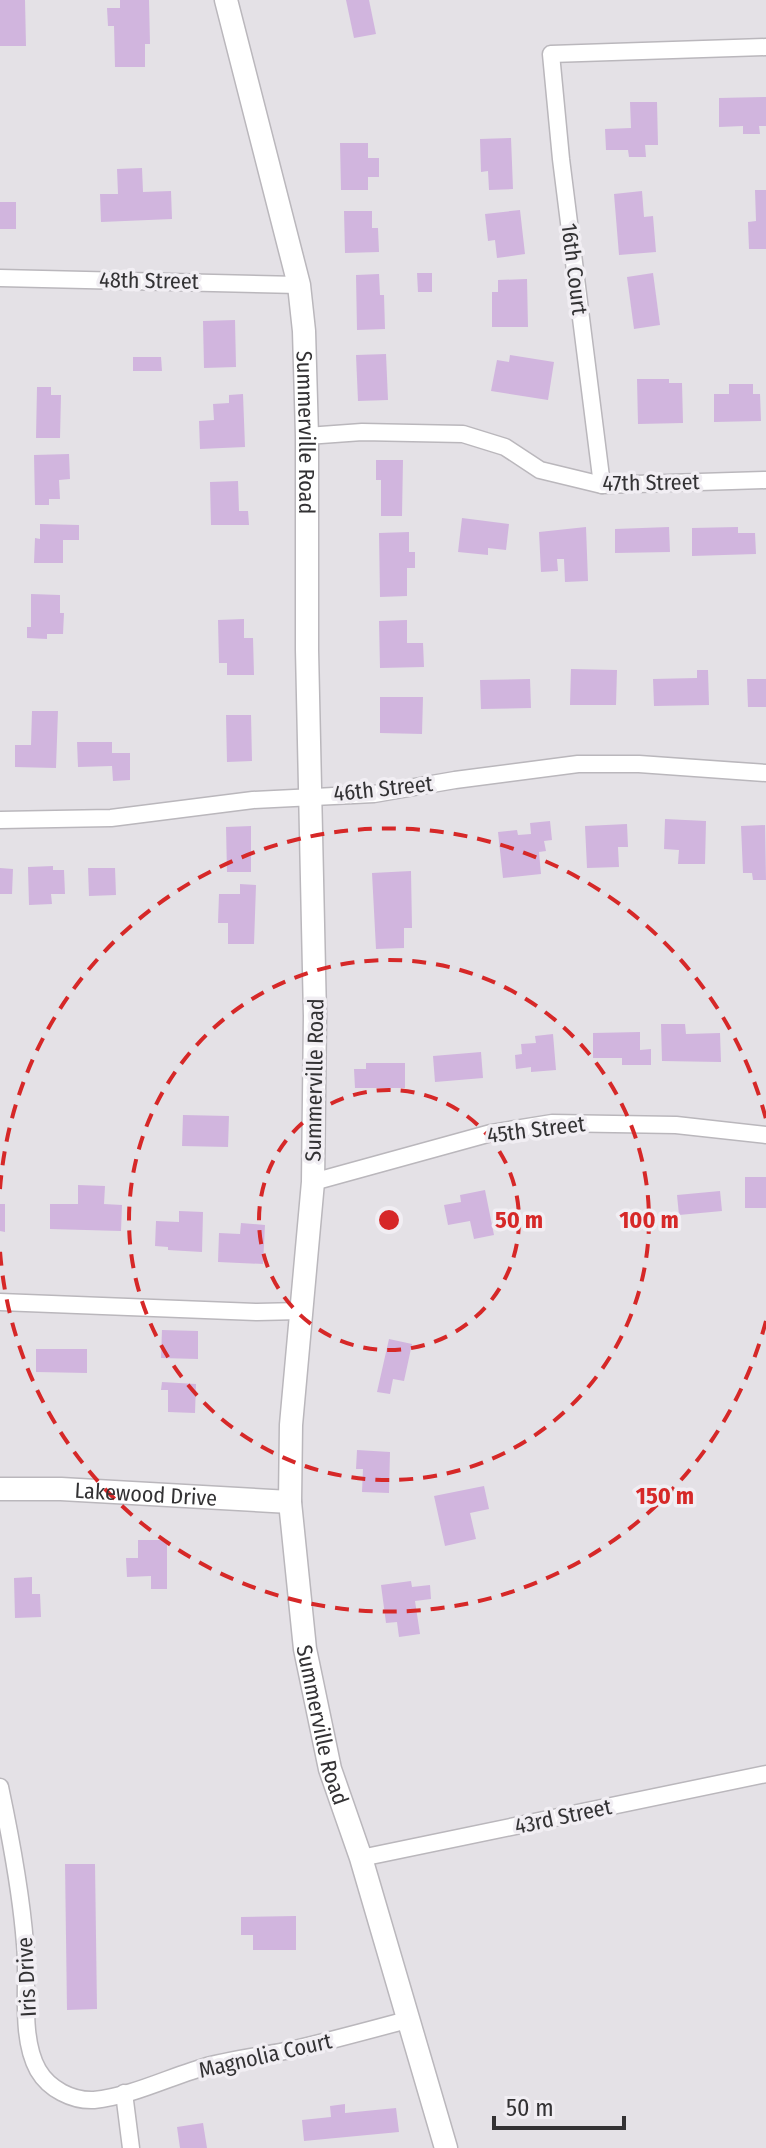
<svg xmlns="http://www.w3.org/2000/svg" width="766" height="2148" font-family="'Fira Sans Condensed',sans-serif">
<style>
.building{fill:#d1b5de}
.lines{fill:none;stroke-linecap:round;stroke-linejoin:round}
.street-casing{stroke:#bab7bc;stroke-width:19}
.secondary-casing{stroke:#bab7bc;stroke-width:25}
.street{stroke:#fff;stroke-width:16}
.secondary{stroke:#fff;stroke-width:22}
.ring{fill:none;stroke:#d62828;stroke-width:4;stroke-dasharray:14 10}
.labels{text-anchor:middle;stroke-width:7;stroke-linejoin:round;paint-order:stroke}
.street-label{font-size:22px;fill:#333234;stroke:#f1eef3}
.centre{fill:#d62828;stroke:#f1eef3;stroke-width:4}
.ring-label{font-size:24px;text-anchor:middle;font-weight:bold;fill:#d62828;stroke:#f1eef3;stroke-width:7;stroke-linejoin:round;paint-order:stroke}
</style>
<rect width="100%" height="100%" fill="#e4e1e6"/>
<g class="building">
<path d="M0,0H25L26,46H0Z"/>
<path d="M120,0H149L150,44H145V67H115L114,26H108L107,8H120Z"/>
<path d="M346,0H369L376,34L354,38Z"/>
<path d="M766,97V126H759L760,134H743V126L719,127V98Z"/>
<path d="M630,102H657L658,145H645L646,157H629L628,150H606L605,129L631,128Z"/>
<path d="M511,138L513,189L489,190L488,171L481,172L480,139Z"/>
<path d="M340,143H368V158H379V177H368V190H341Z"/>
<path d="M142,168L143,192L171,191L172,219L101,222L100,194H118L117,169Z"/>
<path d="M755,190H766V249H749L748,222L756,221Z"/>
<path d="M642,191L644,217L653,216L656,252L619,255L614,194Z"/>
<rect x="0" y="202" width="16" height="27"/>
<path d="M520,210L525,254L497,258L495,240L488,241L485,214Z"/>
<path d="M344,211H372V228H378L379,252L345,253Z"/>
<path d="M417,273H432V292H418Z"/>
<path d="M653,273L660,325L634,329L627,277Z"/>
<path d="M379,274L380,295H384L385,329L357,330L356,275Z"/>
<path d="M527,279L528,327H492V292H498V280Z"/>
<path d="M235,320L236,367L204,368L203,321Z"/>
<path d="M386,354L388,400L358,401L356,355Z"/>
<path d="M510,355L554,362L548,400L491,391L497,360L509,362Z"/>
<path d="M133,357H161L162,371H133Z"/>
<path d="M637,379H669V383H682L683,423L638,424Z"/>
<path d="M729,384H753V394H760L761,421L714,422V394H729Z"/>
<path d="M37,387H51V395H61L60,438H36Z"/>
<path d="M243,394L245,447L200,449L199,421L214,420L213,404L229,403V395Z"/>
<path d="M69,454L70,479L59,480L60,499H49V505H35L34,455Z"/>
<path d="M376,460H403L402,516H381V480H376Z"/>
<path d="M238,481L239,511H248L249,525H211L210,482Z"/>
<path d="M462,518L509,524L506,550L488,548V555L458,552Z"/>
<path d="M40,524L79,525V540H63V563H34L35,538L40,539Z"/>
<path d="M586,527L588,581L565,582L564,559H557L558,571L541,572L539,532Z"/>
<path d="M669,527L670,552L615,553V529Z"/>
<path d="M738,527V533H755L756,554L692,556V528Z"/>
<path d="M409,532V552H415V568H407V596L380,597L379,533Z"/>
<path d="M31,594L60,595V613H64L63,634H47V639L27,638V627H31Z"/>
<path d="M244,619V638H253L254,675H227V663H219L218,620Z"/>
<path d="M407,620V643H423L424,667L380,668L379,621Z"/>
<path d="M571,669L617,670L616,705H570Z"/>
<path d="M697,670H708L709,705L654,706L653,679L697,678Z"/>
<path d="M530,679L531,708L481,709L480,680Z"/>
<path d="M747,679H766V707H748Z"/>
<path d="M380,697H423L422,734L380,733Z"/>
<path d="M32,711H58L56,768L15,767V745H31Z"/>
<path d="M226,715H251L252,761L227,762Z"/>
<path d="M77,742H112V753H130V780L113,781L112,766L78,767Z"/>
<path d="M665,819L706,821L705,864H678L679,850L664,849Z"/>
<path d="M550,821L552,840L544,841L546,851L539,852L541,874L503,878L498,832L517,830L518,835L531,834L530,823Z"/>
<path d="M627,824L628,847H618L619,867L587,868L585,826Z"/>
<path d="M765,825L766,880H753L752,873H743L741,826Z"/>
<path d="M251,826V872H227L226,827Z"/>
<path d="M53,866V870H64L65,894H51L52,904L29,905L28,867Z"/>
<path d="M0,868L13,869L12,894H0Z"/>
<path d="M88,868H115L116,895L89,896Z"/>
<path d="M411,871L412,928H404V948L376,949L372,873Z"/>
<path d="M240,884L256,885L254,944H228V923H218L219,894H240Z"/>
<path d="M661,1024H685L686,1034L720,1033L721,1062L662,1061Z"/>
<path d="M640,1032V1050L651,1049V1065H622V1058H593V1033Z"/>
<path d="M553,1034L556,1070L531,1072V1067L516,1069L515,1055L522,1054L521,1044L536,1043L535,1036Z"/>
<path d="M481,1052L483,1078L435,1082L433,1056Z"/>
<path d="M366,1063H405V1088H355L354,1069H366Z"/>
<path d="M183,1115L229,1116L228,1147L182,1146Z"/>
<rect x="745" y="1177" width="21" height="31"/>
<path d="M78,1185L105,1186L104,1204L122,1205L121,1231L50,1229V1204H78Z"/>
<path d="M485,1190L494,1235L474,1239L470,1221L448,1225L444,1205L461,1202L460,1195Z"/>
<path d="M720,1191L722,1211L679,1215L677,1195Z"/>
<path d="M0,1204H5V1232L0,1231Z"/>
<path d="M179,1211L203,1212L202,1252L168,1250V1247L155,1246L156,1221L179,1222Z"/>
<path d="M241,1223L265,1225L263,1264L218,1262L219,1233L240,1234Z"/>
<path d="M162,1330L198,1331V1359L161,1358Z"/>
<path d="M389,1339L412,1344L404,1381L393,1379L390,1394L377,1392Z"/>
<path d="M36,1349H87V1373L36,1372Z"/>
<path d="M162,1382L196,1384L195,1413L168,1412V1390H161Z"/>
<path d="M357,1450L390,1452L389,1493L362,1492L363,1469H356Z"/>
<path d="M484,1486L489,1509L470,1513L476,1539L445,1546L434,1496Z"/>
<path d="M138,1540H167V1589H151V1576L127,1577L126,1558H138Z"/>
<path d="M32,1577V1594H40L41,1617L15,1618L14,1578Z"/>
<path d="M411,1581L412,1587L430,1585L431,1599L415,1601L420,1634L399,1637L397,1622L386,1623L381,1585Z"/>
<path d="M65,1864H95L97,2009L67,2010Z"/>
<path d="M296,1916V1950H253V1935H241V1917Z"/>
<path d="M345,2104V2113L396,2108L399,2132L304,2141L302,2120L331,2117L330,2106Z"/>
<path d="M203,2123L207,2148H180L177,2127Z"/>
</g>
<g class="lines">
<g class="street-casing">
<g id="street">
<path d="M0,278L299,285"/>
<path d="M307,436L362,432L463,434L505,447L540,470L602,485L766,480"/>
<path d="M602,485L561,159L551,54L766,47"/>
<path d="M0,820L111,818L253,800L374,794L455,780L578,764H639L766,773"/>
<path d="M313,1182L491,1133L552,1123L676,1125L766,1135"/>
<path d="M0,1302L257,1312L301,1311"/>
<path d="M0,1787C11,1839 21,1891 25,1944C29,1982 19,2036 38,2070C49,2089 72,2101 94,2100C134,2096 173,2075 211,2065C239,2058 267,2055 295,2049C333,2040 370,2030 407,2020"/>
<path d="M361,1858L766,1774"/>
<path d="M124,2093L131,2148"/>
</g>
</g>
<g class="secondary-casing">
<g id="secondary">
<path id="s1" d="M226,0L299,285L304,331L307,436V650L315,1016L313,1182L291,1425L290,1502L305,1649L330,1769L361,1858L446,2148"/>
<path id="s2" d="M0,1489H61L290,1502"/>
</g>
</g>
<use href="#street" class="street"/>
<use href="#secondary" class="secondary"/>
</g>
<g class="ring">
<circle cx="389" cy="1220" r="130"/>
<circle cx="389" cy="1220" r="260"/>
<path d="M766 1321A390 390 0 0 1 0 1251M0 1189A390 390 0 0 1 766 1119"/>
</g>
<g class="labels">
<g class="street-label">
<text transform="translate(575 269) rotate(83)" y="8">16th Court</text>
<text transform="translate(149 280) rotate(1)" y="8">48th Street</text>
<text dy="8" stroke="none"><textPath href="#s1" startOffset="442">Summerville Road</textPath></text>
<text transform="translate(651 482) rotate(-1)" y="8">47th Street</text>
<text transform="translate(383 788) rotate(-6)" y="8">46th Street</text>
<text transform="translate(314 1080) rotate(-89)" y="8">Summerville Road</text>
<text transform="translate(536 1129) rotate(-7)" y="8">45th Street</text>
<text dy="8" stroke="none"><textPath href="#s2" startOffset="146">Lakewood Drive</textPath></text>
<text dy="8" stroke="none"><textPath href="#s1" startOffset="1738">Summerville Road</textPath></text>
<text transform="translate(563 1816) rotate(-12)" y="8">43rd Street</text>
<text transform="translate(26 1977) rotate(-93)" y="8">Iris Drive</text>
<text transform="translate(265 2055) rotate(-13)" y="8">Magnolia Court</text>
</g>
</g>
<circle cx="389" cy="1220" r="12" class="centre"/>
<g class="ring-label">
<text x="519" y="1228">50 m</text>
<text x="649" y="1228">100 m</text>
<text x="665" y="1504">150 m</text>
</g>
<path d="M494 2116v12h130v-12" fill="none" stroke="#333234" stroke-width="4"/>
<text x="506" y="2116" font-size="24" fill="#333234" stroke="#f1eef3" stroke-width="6" paint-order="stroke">50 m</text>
</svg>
